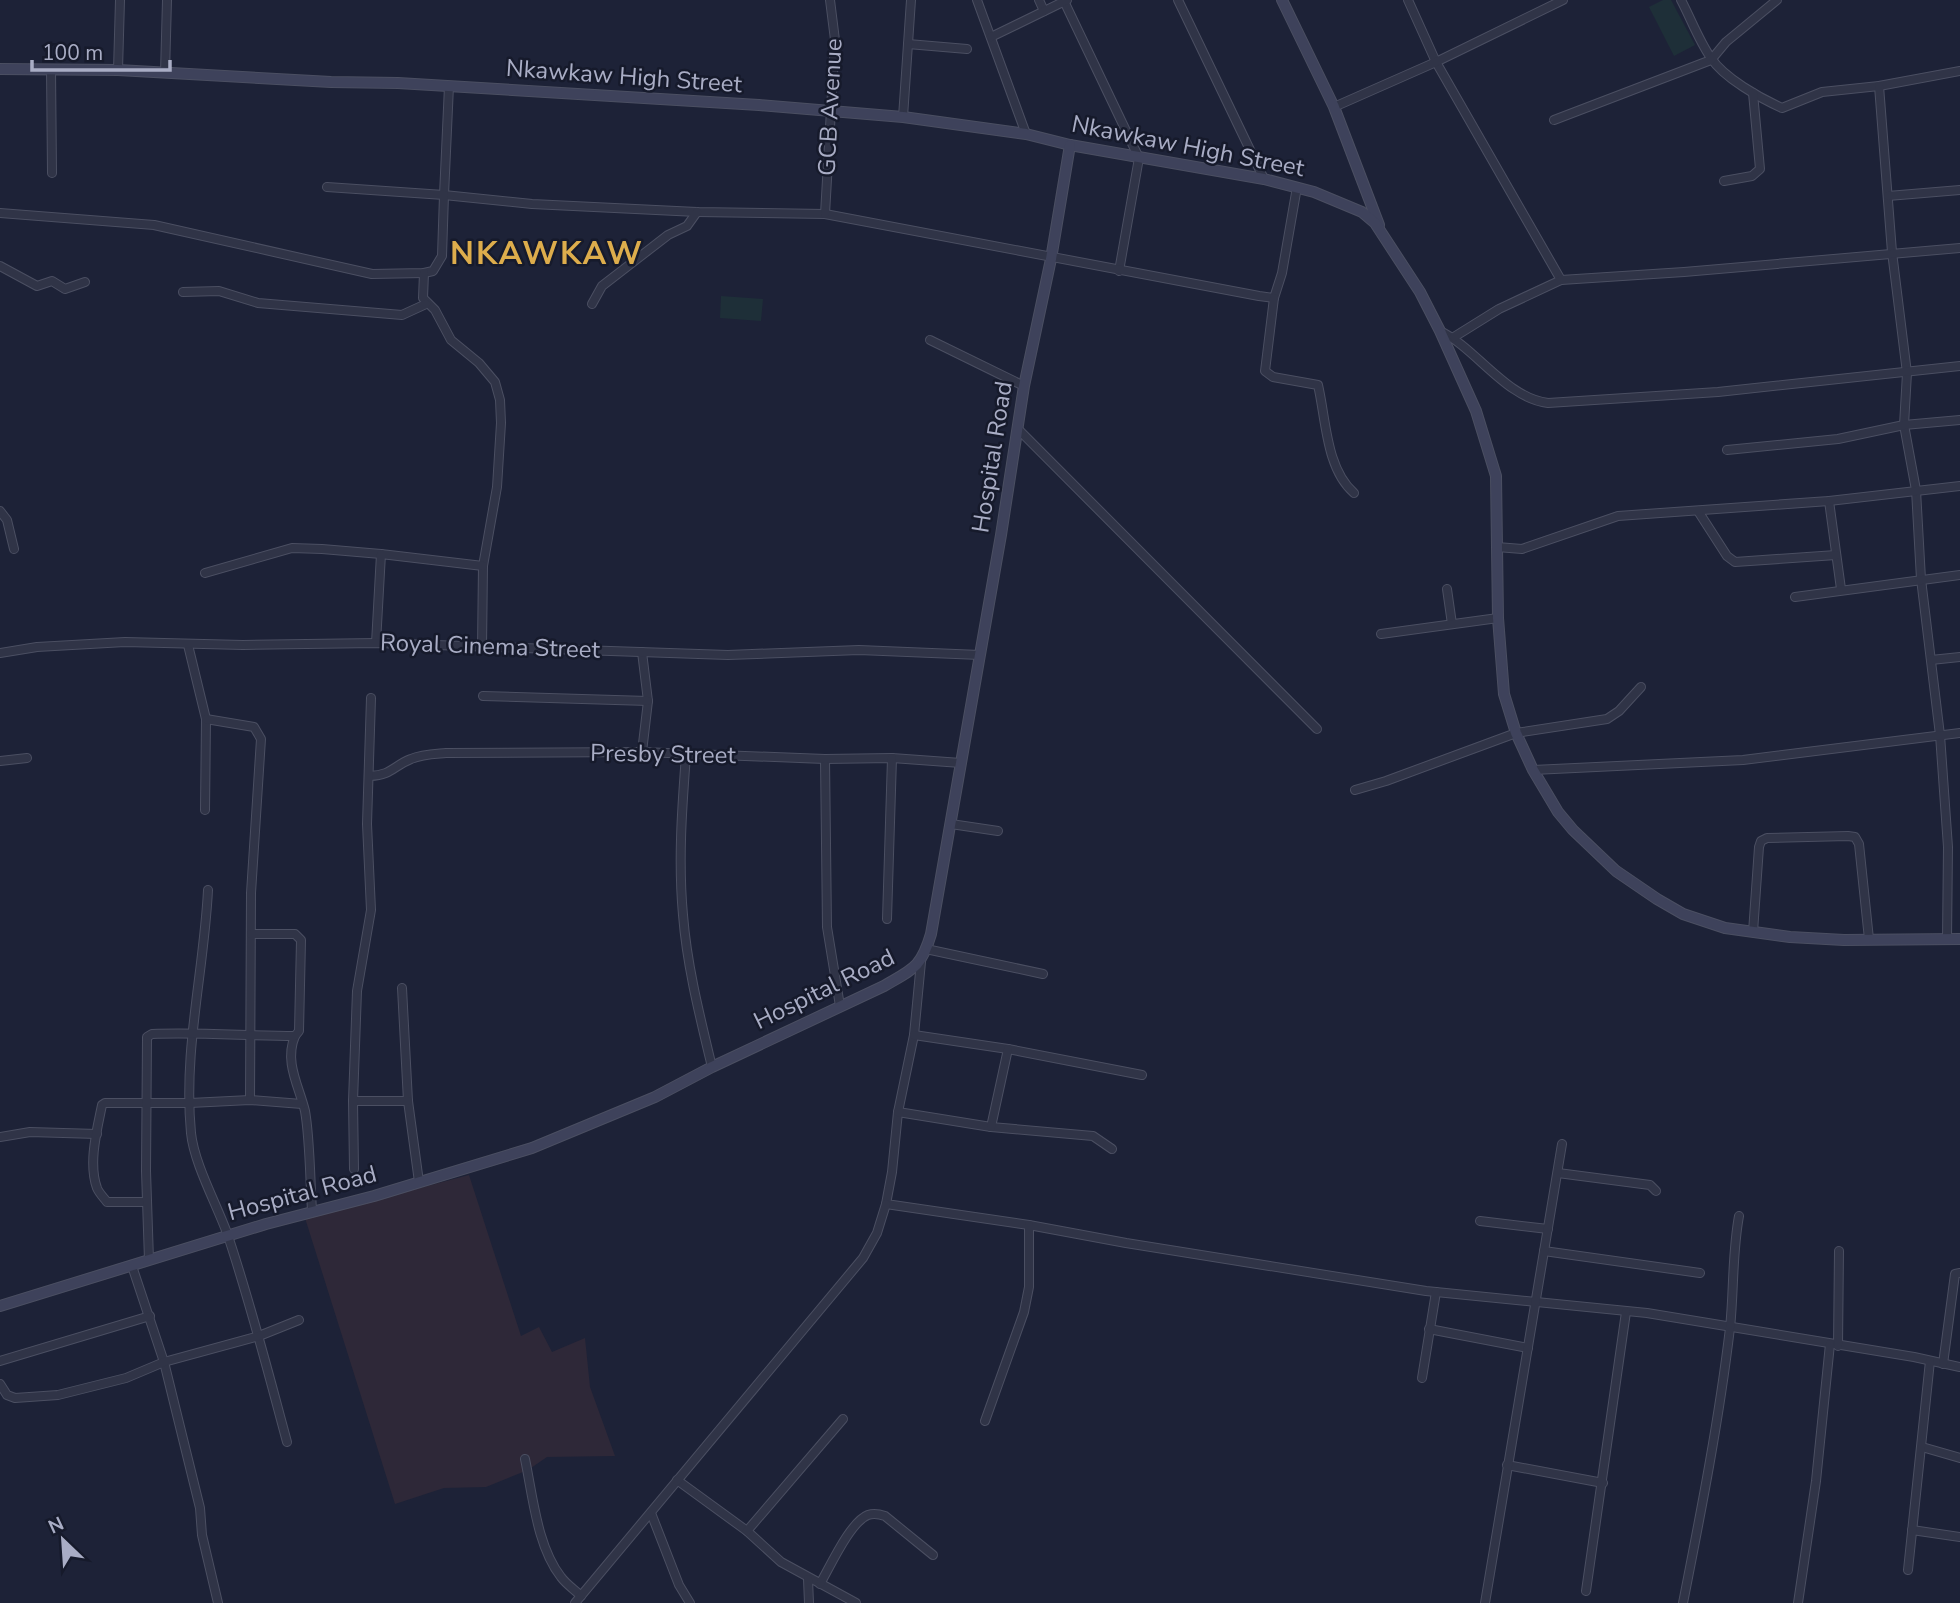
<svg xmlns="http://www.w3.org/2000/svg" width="1960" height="1603" font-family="'Nunito Sans',sans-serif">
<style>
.medical{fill:#2e2838}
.green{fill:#1e2f38}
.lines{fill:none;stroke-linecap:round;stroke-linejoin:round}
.street-casing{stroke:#4b4f62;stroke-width:10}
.secondary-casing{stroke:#4b4f62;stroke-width:12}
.street{stroke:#303447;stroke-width:8}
.secondary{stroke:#3e425b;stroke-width:10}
.labels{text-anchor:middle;stroke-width:5;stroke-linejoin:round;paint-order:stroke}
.street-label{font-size:24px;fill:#a9adc5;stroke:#161a2b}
.district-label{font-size:32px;font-weight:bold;letter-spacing:2px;fill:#ddad4c;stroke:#161a2b}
</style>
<rect width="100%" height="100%" fill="#1d2237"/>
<path class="medical" d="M469,1175L521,1336L539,1327L552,1352L585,1338L590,1387L615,1456L547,1457L528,1470L486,1487L444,1488L395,1504L305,1218Z"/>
<g class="green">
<path d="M1663,0H1671L1695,45L1674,56L1649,7Z"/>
<path d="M721,296L763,299L761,321L720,318Z"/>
</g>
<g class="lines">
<g class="street-casing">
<g id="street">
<path d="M977,0L1026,134"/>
<path d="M1039,0L1044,11"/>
<path d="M1178,0L1264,179"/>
<path d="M1408,0L1436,62L1561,280"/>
<path d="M1681,0C1691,19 1699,41 1711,58C1724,78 1760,98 1782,108L1822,92L1879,86L1960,71"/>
<path d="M1064,1L1139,158L1119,271"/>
<path d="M991,37L1067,0"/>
<path d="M908,44L967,49"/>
<path d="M51,69L52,173"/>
<path d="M118,70L120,0"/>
<path d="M165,73L167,0"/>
<path d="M449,86L444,195L532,204L697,212L825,214L1259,296L1274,298L1282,273L1297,187"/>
<path d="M1879,86L1892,252L1907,373L1904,425L1916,490L1921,579L1940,735L1948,847L1947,939"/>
<path d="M1334,107L1436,62L1563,0"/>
<path d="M903,117L911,0"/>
<path d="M1554,120L1711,60L1726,42L1777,0"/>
<path d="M1724,181L1752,176L1760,169L1753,93"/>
<path d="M1888,196L1960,190"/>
<path d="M0,213L154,225L372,274L424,273L433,271L442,256L444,195L327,187"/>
<path d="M825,214L835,40L830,0"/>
<path d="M0,266L37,286L52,281L65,289L85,282"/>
<path d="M424,273L423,298L435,310L451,340L479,363L495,382L500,400L501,423L497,487L483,566L482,647"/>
<path d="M183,292L219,291L258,303L402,315L426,304"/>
<path d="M1274,298L1265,371L1273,377L1318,385C1326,419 1326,469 1354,493"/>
<path d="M592,304L602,286L668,235L687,226L697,212"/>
<path d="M1440,331C1476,348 1506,398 1548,403L1718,392L1960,366"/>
<path d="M1454,337L1499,309L1561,280L1684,272L1960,248"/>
<path d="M930,340L1024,386"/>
<path d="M1018,429L1317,729"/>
<path d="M1727,450L1838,439L1904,425L1960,420"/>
<path d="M1829,501L1841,589"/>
<path d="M0,511L7,520L14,549"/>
<path d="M1698,511L1727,556L1735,562L1836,555"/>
<path d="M1497,547L1522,549L1618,516L1829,501L1960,486"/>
<path d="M205,573L292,548L322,549L381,554"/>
<path d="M1447,589L1452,624"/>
<path d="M1795,597L1960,575"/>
<path d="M1381,634L1498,618"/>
<path d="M376,643L381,554L483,566"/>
<path d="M188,645L206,719L205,810"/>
<path d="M642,652L648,701L642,752"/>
<path d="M0,653L37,647L125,642L243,645L376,643L728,655L859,650L980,655"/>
<path d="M1931,660L1960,657"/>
<path d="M483,696L648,701"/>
<path d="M206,719L254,727L261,739L251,893L250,1100"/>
<path d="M686,755C682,808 678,861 683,915C687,966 700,1017 712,1067"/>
<path d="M825,759L827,927L840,1006"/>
<path d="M0,761L27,758"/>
<path d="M1533,770L1743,760L1960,733"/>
<path d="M370,776C392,775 393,766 411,759C422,754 434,754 446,753L642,752L825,759L892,758L961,763"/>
<path d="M1355,790L1386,781L1516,733L1607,719L1619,711L1641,687"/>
<path d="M951,824L998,831"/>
<path d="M208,890C204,971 183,1051 191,1133C194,1163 216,1203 227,1233C250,1301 268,1372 287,1442"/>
<path d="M887,919L892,758"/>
<path d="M1753,932L1759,847L1761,841L1767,838L1848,836L1855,837L1859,844L1869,939"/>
<path d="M926,949L1043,974"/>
<path d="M921,962L914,1035L898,1112L892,1172L886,1204L1029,1225L1126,1243L1426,1291L1647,1313L1914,1357L1960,1367"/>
<path d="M402,988L408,1101L419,1182"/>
<path d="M914,1035L1008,1049L1142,1075"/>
<path d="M295,1036C284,1062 299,1086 305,1111C310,1139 310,1180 312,1210"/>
<path d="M353,1101H408"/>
<path d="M898,1112L991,1127L1093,1136L1112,1149"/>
<path d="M991,1127L1008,1049"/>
<path d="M0,1137L30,1132L97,1134"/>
<path d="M354,1169L353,1101L357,991L371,910L367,824L371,698"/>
<path d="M1558,1173L1650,1185L1656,1191"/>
<path d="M147,1202H107C104,1198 99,1193 97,1188C88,1163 97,1130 102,1105L105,1103H190L250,1100L302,1104"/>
<path d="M1480,1221L1548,1229"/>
<path d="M1544,1251L1700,1273"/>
<path d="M149,1260L146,1171L147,1037L152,1034C200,1032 248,1036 295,1036L299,1031L301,940L295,934H251"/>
<path d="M132,1266L164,1362L200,1508L202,1535L218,1603"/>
<path d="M1429,1329L1528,1348"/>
<path d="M1838,1346L1839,1251"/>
<path d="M0,1361L150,1316"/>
<path d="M1943,1364L1955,1274L1960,1273"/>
<path d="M1422,1378L1436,1292"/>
<path d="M0,1384L7,1395L15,1398L58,1395L126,1378L164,1362L259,1336L299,1320"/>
<path d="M985,1421L1024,1312L1029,1287V1225"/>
<path d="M1922,1447L1960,1458"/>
<path d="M525,1459C533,1497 537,1546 561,1577C566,1584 575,1590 581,1596"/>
<path d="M1507,1465L1603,1483"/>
<path d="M677,1480L747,1531L781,1562L856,1603"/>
<path d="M651,1513L679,1585L690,1603"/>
<path d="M1912,1530L1960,1537"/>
<path d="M747,1531L843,1419"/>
<path d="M1908,1570L1930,1361"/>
<path d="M808,1579L809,1603"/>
<path d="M820,1584C830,1567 850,1522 868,1515C874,1513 879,1514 885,1516L933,1555"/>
<path d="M1586,1591L1626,1312"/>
<path d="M575,1603L863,1258L877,1233L886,1204"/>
<path d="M1485,1603L1562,1144"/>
<path d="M1683,1603C1701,1512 1719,1420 1730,1328C1734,1290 1732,1254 1739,1216"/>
<path d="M1798,1603L1816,1481L1830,1344"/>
</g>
</g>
<g class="secondary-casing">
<g id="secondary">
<path d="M1282,0L1334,107L1379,225"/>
<path d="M0,69L118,70L331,82L398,83L759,105L903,117L1026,134L1070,145L1264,179L1314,192L1362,212L1375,223L1420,292L1440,331L1476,411L1496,476L1498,618L1504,694L1516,733L1533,770L1558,812L1573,830L1616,871L1657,899L1683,914L1725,928L1790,937L1844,940L1960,939"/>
<path d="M0,1306L266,1224L374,1196L532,1148L655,1097L712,1067L884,986C913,969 921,968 931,934L1001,535L1024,386L1051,259L1070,145"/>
</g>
</g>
<use href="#street" class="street"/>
<use href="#secondary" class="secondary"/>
</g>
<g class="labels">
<g class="street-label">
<text transform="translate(624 76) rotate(4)" y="8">Nkawkaw High Street</text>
<text transform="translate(830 107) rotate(-87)" y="8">GCB Avenue</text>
<text transform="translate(1188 146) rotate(11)" y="8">Nkawkaw High Street</text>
<text transform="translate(992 457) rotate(-81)" y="8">Hospital Road</text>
<text transform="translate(490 646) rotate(2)" y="8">Royal Cinema Street</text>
<text transform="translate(663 754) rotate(1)" y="8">Presby Street</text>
<text transform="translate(824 989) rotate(-26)" y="8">Hospital Road</text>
<text transform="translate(302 1193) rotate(-15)" y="8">Hospital Road</text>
</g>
<g class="district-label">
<text x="547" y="264">NKAWKAW</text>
</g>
</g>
<g transform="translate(63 1540) rotate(335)" stroke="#161a2b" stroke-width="5" paint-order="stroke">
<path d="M0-5L12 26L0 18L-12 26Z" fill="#a9adc5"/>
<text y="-10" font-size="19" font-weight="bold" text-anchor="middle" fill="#a9adc5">N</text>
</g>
<path d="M32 60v10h138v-10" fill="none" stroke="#a9adc5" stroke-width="3.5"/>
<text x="42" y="60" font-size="21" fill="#a9adc5" stroke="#161a2b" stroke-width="5" paint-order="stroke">100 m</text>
</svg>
